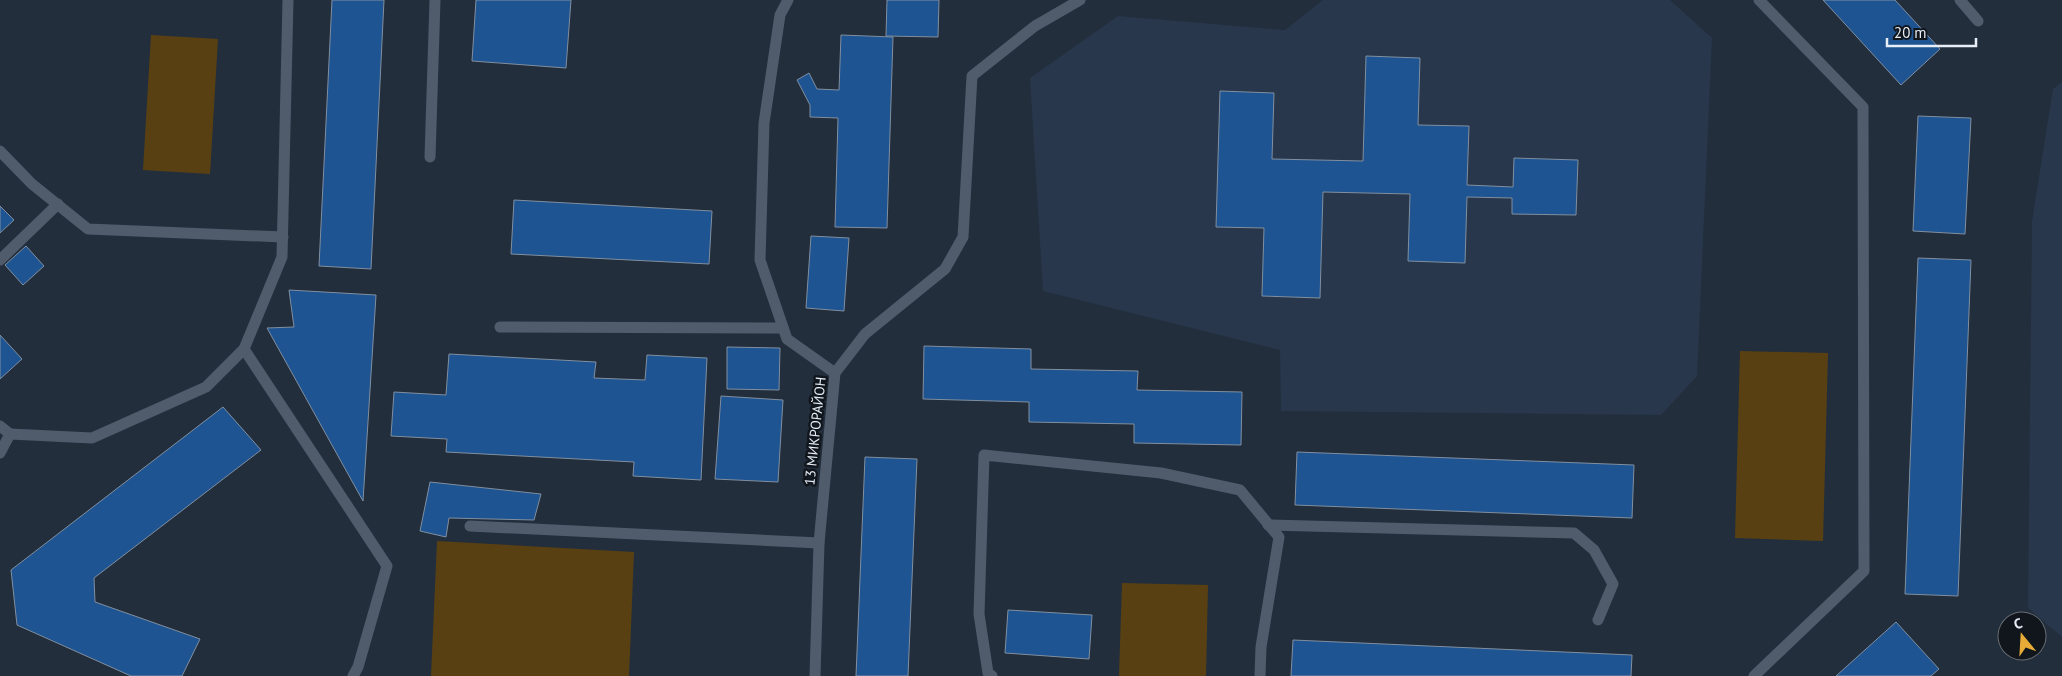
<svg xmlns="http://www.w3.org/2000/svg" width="2062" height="676" font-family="'PT Sans',sans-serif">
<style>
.built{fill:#28374b}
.green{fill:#594013}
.building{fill:#1d5491;stroke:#818fa0}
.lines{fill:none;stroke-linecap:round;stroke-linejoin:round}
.service{stroke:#505c6c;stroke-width:11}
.labels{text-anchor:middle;stroke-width:5;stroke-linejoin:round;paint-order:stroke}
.street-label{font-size:14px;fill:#e7eef8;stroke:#11161c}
</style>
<rect width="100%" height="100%" fill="#232e3c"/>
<g class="built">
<path d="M1323,0H1670L1712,38L1697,376L1661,415L1281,411L1280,350L1043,291L1030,78L1118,16L1285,30Z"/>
<path d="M2062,82V637L2028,608L2032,221L2053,89Z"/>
</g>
<g class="green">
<path d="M151,35L218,39L210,174L143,170Z"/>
<path d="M1740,351L1828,353L1823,541L1735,538Z"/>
<path d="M437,541L634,552L629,676H431Z"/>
<path d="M1122,583L1208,585L1206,676H1119Z"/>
</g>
<g class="building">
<path d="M332,0H384L371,269L319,266Z"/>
<path d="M476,0H571L566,68L472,61Z"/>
<path d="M887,0H939L938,37L886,36Z"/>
<path d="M1823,0H1895L1940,49L1901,85Z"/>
<path d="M841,35L893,37L887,228L835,227L838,118L810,117V105L797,80L809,73L817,89L839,90Z"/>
<path d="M1366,56L1420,58L1418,125L1469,126L1467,185L1513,187L1514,158L1578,160L1576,215L1512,214V198L1467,197L1465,263L1408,261L1410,194L1323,192L1320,298L1262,296L1264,228L1216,227L1220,91L1274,93L1272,159L1363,161Z"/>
<path d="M1918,116L1971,118L1965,234L1913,231Z"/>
<path d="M514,200L712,211L709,264L511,254Z"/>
<path d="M0,206L14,220L0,233Z"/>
<path d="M811,236L849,238L844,311L806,308Z"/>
<path d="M26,246L44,266L23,285L5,265Z"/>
<path d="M1918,258L1971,260L1958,596L1905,594Z"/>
<path d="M289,290L376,295L363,501L267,328L294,327Z"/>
<path d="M0,335L22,359L0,379Z"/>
<path d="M924,346L1031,349V369L1138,371L1137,390L1242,392L1241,445L1134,443V424L1029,422V402L923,399Z"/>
<path d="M727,347L780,348L779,390L727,389Z"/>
<path d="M449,354L596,362L594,378L645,380L647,355L707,358L701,480L633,476L634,462L446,452L447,439L391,436L394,392L446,395Z"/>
<path d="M721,396L783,400L778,482L715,479Z"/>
<path d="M223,407L261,450L94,578L95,602L200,639L182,676H131L17,625L11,570Z"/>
<path d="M1297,452L1634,465L1632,518L1295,505Z"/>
<path d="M865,457L917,459L908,676H856Z"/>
<path d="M430,482L541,494L534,520L449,518L446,537L420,531Z"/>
<path d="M1008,610L1092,615L1089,659L1005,653Z"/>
<path d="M1896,622L1939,669L1931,676H1836Z"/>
<path d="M1293,640L1632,655L1631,676H1291Z"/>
</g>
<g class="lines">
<g class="service">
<path d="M788,0L780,15L764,123L760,260L787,339L835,373"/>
<path d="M1960,0L1978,21"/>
<path d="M0,151L32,184L88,229L283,237"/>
<path d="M430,157L435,0"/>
<path d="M0,260L58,204"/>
<path d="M500,327L783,328"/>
<path d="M244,349L387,566L358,667L353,676"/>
<path d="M0,426L10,434"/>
<path d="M0,453L10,434L92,438L206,387L244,349L282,257L288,0"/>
<path d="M1268,525L1574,533L1594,550L1613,584L1598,620"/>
<path d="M470,526L819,543"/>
<path d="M815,676L819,543L835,373L865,334L945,269L963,237L972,76L1035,26L1080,0"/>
<path d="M992,676L988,673L979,614L984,455L1161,473L1240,490L1279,537L1261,647L1260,676"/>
<path d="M1754,676L1864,571L1863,107L1759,0"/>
</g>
</g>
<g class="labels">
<g class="street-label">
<text transform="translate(815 431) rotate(-84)" y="5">13 МИКРОРАЙОН</text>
</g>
</g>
<g transform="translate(2022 636) rotate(342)"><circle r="24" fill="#11161c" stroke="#676c74"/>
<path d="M0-4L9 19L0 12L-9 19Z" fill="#e9ab38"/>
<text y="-8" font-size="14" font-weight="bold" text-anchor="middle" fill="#e7eef8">С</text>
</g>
<path d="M1887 38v8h89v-8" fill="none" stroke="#e7eef8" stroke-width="2.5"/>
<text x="1894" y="38" font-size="15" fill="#e7eef8" stroke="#11161c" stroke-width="4" paint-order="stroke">20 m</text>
</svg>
